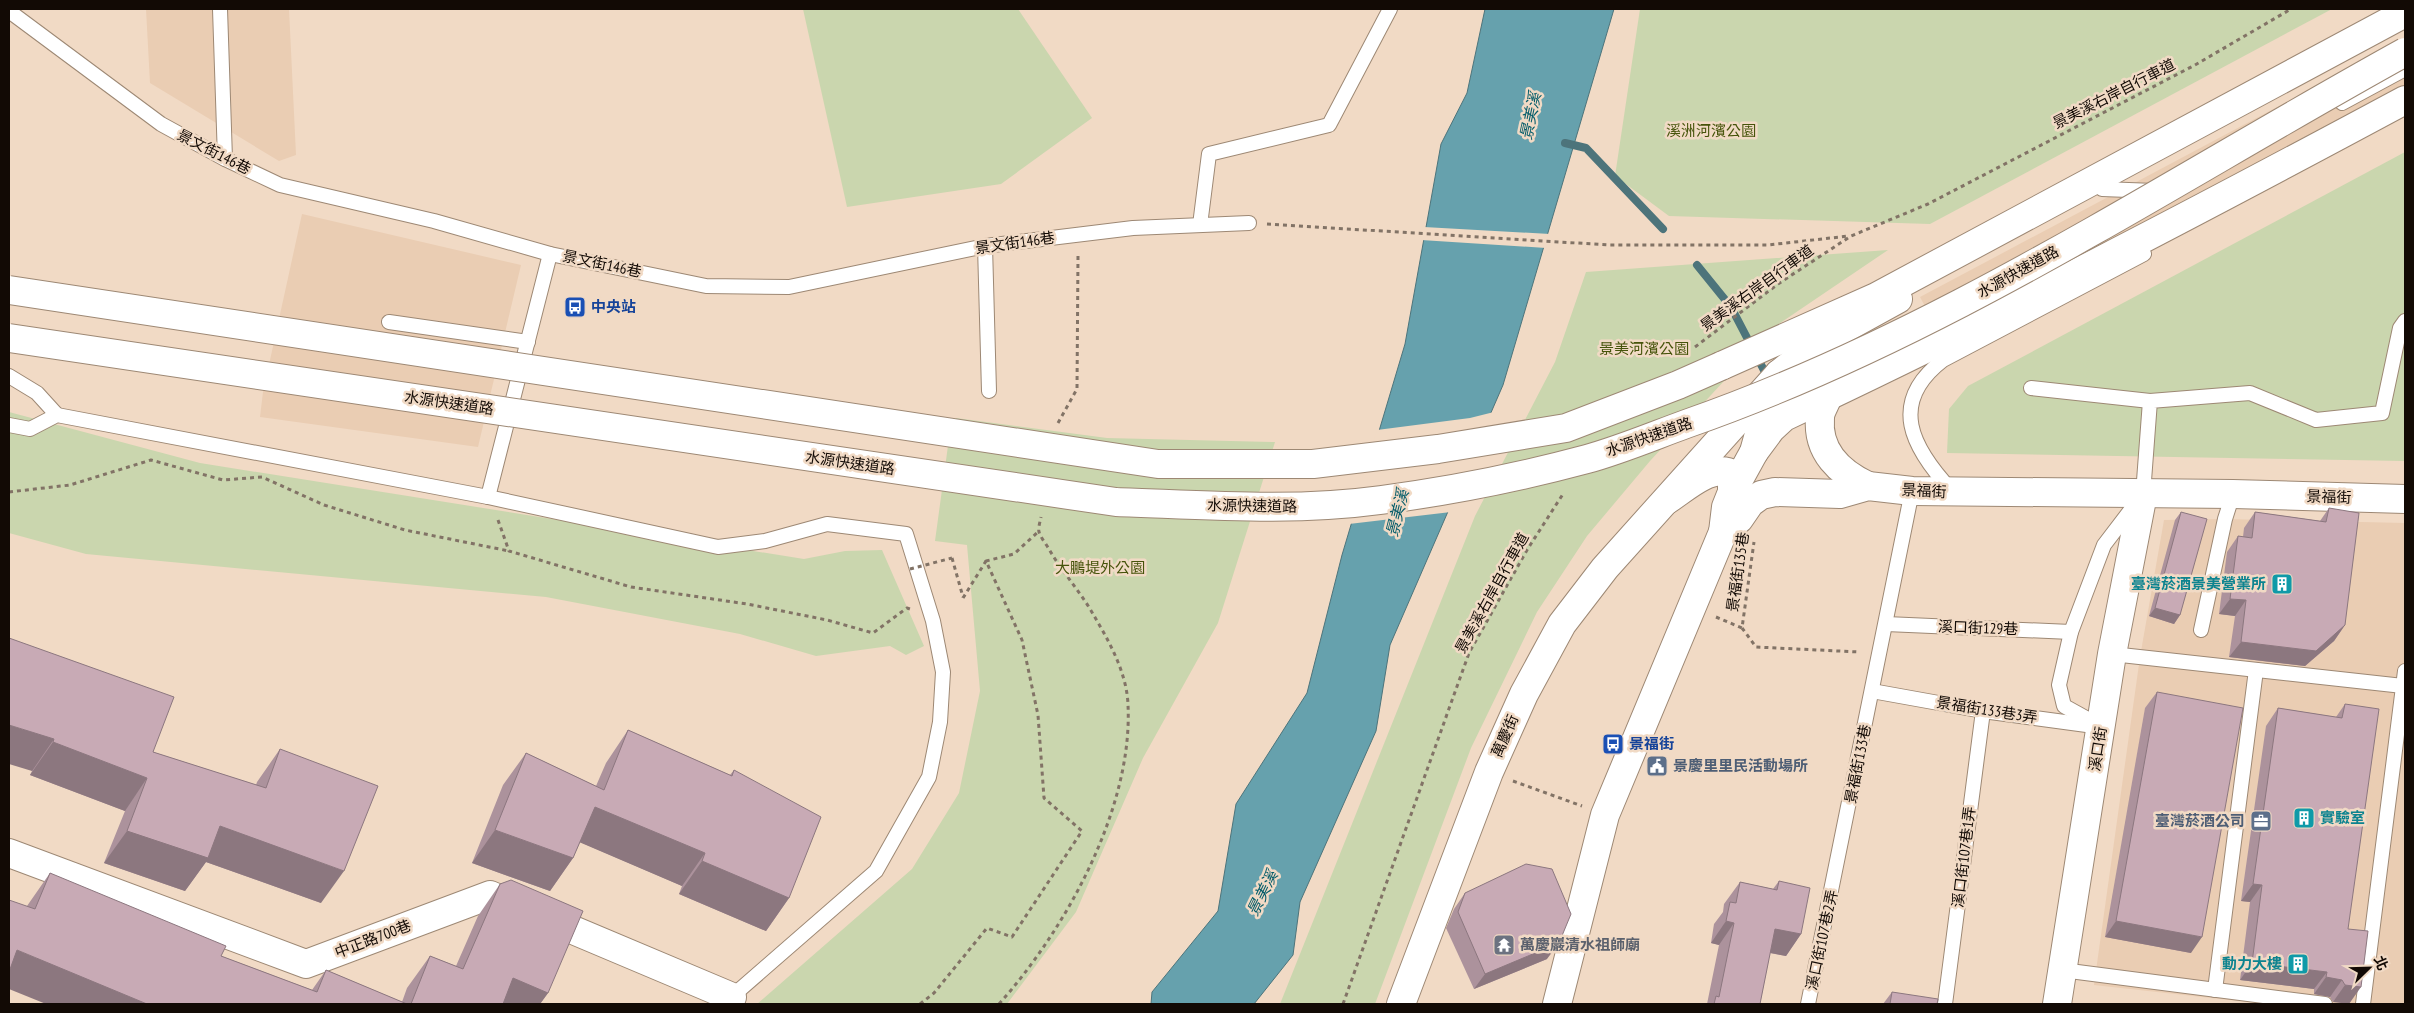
<svg xmlns="http://www.w3.org/2000/svg" width="2414" height="1013" font-family="'PT Sans Narrow','Noto Sans TC',sans-serif">
<style>
.built{fill:#eacdb3}
.green{fill:#cad6ae}
.water{fill:#66a1ad;stroke:#4d747b}
.pier{fill:#f1dac5}
.lines{fill:none;stroke-linecap:round;stroke-linejoin:round}
.stream{stroke:#4d747b;stroke-width:8}
.service-casing{stroke:#9d8874;stroke-width:16}
.minor-casing{stroke:#9d8874;stroke-width:30}
.tertiary-casing{stroke:#9d8874;stroke-width:30}
.trunk-casing{stroke:#9d8874;stroke-width:30}
.path{stroke:#827366;stroke-width:3;stroke-dasharray:4 4;stroke-linecap:butt}
.service{stroke:#fff;stroke-width:14}
.minor{stroke:#fff;stroke-width:28}
.tertiary{stroke:#fff;stroke-width:28}
.trunk{stroke:#fff;stroke-width:28}
.trunk-bridge-casing{stroke:#9d8874;stroke-width:30;stroke-linecap:butt}
.path-bridge{stroke:#827366;stroke-width:3;stroke-dasharray:4 4;stroke-linecap:butt}
.trunk-bridge{stroke:#fff;stroke-width:28}
.wall{fill:#ac929c}
.shaded-wall{fill:#8c777f}
.building{fill:#c8aab5;stroke:#8c777f}
.labels{text-anchor:middle;stroke-width:5;stroke-linejoin:round;paint-order:stroke}
.street-label{font-size:15px;fill:#120a05;stroke:#f1dac5}
.park-label{font-size:15px;fill:#46540b;stroke:#f1dac5}
.transit-label{font-size:15px;font-weight:bold;fill:#164399;stroke:#f1dac5;text-anchor:start}
.culture-label{font-size:15px;font-weight:bold;fill:#0d838f;stroke:#f1dac5;text-anchor:end}
.service-label{font-size:15px;font-weight:bold;fill:#4e5e75;stroke:#f1dac5;text-anchor:start}
.worship-label{font-size:15px;font-weight:bold;fill:#5b616d;stroke:#f1dac5;text-anchor:start}
.water-label{font-size:16px;font-style:italic;fill:#045c6a;stroke:#f1dac5}
</style>
<rect width="100%" height="100%" fill="#f1dac5"/>
<g class="built">
<path d="M146,9H289L296,155L279,161L150,83Z"/>
<path d="M2405,39V88L1941,336L1920,297Z"/>
<path d="M302,214L521,265L478,447L260,417L263,392Z"/>
<path d="M2225,519L2405,523V1004H2265L2094,985L2140,657L2164,520Z"/>
</g>
<g class="green">
<path d="M803,9H1018L1092,118L1001,184L847,207Z"/>
<path d="M1640,9H2332L1930,224L1669,216L1615,176Z"/>
<path d="M2405,152V461L1947,453L1949,409L1968,386Z"/>
<path d="M1888,250L1773,328L1650,461L1587,536L1537,612L1471,748L1375,1004H1280L1475,516L1555,362L1586,272Z"/>
<path d="M9,412L200,463L804,559L845,551L882,550L924,646L906,655L890,646L816,656L740,634L546,597L86,554L9,533Z"/>
<path d="M956,418L1107,438L1275,442L1218,623L1143,758L1076,912L1007,1004H757L912,869L959,793L980,691L967,545L935,541L950,431L958,432Z"/>
</g>
<path class="water" d="M1485,9H1614L1503,385L1390,645L1376,731L1300,902L1293,955L1254,1004H1151L1152,992L1218,911L1236,804L1307,693L1342,555L1405,344L1441,144L1467,93Z"/>
<g class="pier">
<path d="M1424,227L1550,234L1546,248L1421,240Z"/>
<path d="M1494,412L1451,512L1349,524L1377,430L1470,418Z"/>
</g>
<g class="lines">
<g class="stream">
<path d="M1565,143L1586,148L1663,229"/>
<path d="M1697,265L1731,307L1768,378"/>
</g>
<g class="service-casing">
<g id="service">
<path d="M220,9L225,159"/>
<path d="M9,11L161,124L225,159L280,185L434,221L550,254L706,286L789,287L985,246L1133,228L1249,223"/>
<path d="M2342,103L2405,69"/>
<path d="M2102,189L2155,191"/>
<path d="M1200,225L1209,154L1329,125L1390,9"/>
<path d="M985,246L989,391"/>
<path d="M389,322L528,342"/>
<path d="M9,376L37,393L57,415"/>
<path d="M2031,388L2150,401"/>
<path d="M9,425L30,429L57,415L488,497L718,547L765,541L827,524L906,534L933,621L943,672L940,722L929,777L876,871L729,999"/>
<path d="M1952,491C1912,448 1887,403 1943,360L2144,254"/>
<path d="M488,497L550,254"/>
<path d="M1886,624L2071,632"/>
<path d="M2201,630L2225,519L2233,494"/>
<path d="M2112,654L2403,686"/>
<path d="M1872,691L1983,711L2094,726"/>
<path d="M2102,727L2064,706L2059,685L2071,632L2104,545L2143,494L2150,401L2250,393L2316,420L2382,413L2400,328L2405,321"/>
<path d="M2062,970L2325,1004"/>
<path d="M2215,990L2256,670"/>
<path d="M1808,1004L1912,491"/>
<path d="M1945,1004L1983,711"/>
<path d="M2363,1004L2405,671"/>
</g>
</g>
<g class="minor-casing">
<g id="minor">
<path d="M9,853L306,964L490,895L732,997"/>
<path d="M1401,1004L1489,772L1524,694L1562,624L1605,568L1779,374L1818,343L1898,299"/>
<path d="M2057,1004L2112,654L2143,494"/>
</g>
</g>
<g class="tertiary-casing">
<g id="tertiary">
<path d="M1667,500C1684,489 1707,467 1728,472L1732,480V492"/>
<path d="M1723,532L1726,507L1732,492L1754,452L1767,405L1779,374"/>
<path d="M1557,1004L1605,815L1723,532L1739,519L1750,503L1761,495L1775,492L1840,494L1868,486L1912,491L2233,494L2405,499"/>
</g>
</g>
<g class="trunk-casing">
<g id="trunk">
<path d="M1721,366L1876,297L2405,13"/>
<path d="M1828,396C1826,403 1820,411 1820,418C1817,452 1840,473 1868,486"/>
<path d="M1754,452L1771,429L1784,417C1995,318 2200,210 2405,100"/>
</g>
</g>
<g class="path">
<path d="M1267,224L1609,245H1768L1849,236"/>
<path d="M1695,347L1778,284L1851,236L1928,204L2195,65L2291,9"/>
<path d="M1058,423L1077,389L1078,255"/>
<path d="M9,492L70,485L151,460L223,480L262,477L324,505L405,530L509,551"/>
<path d="M498,520L509,551L631,587L747,604L827,620L873,633L907,608L910,609"/>
<path d="M952,558L963,597"/>
<path d="M963,598L986,561"/>
<path d="M1716,617L1742,628L1754,542"/>
<path d="M1742,628L1756,647L1859,652"/>
<path d="M1513,781L1582,806"/>
<path d="M920,1004L934,993L987,928L1012,937L1082,831L1044,798L1038,715L1022,640L986,561L1014,554L1039,531"/>
<path d="M999,1004C1066,929 1133,808 1128,705C1127,673 1109,641 1093,614C1080,591 1062,572 1049,549C1046,544 1041,538 1039,532C1038,528 1040,522 1041,517"/>
<path d="M1343,1004L1469,653L1527,550L1563,494"/>
</g>
<use href="#service" class="service"/>
<use href="#minor" class="minor"/>
<use href="#tertiary" class="tertiary"/>
<use href="#trunk" class="trunk"/>
<g class="trunk-bridge-casing">
<g id="trunk-bridge">
<path d="M9,290L1158,464H1313L1438,449L1566,428L1678,385L1721,366"/>
<path d="M9,338L1116,502C1205,505 1293,512 1381,500C1450,491 1520,477 1587,459C1620,450 1653,436 1686,424C1942,335 2169,182 2405,52"/>
</g>
</g>
<path class="path-bridge" d="M910,569L952,558"/>
<use href="#trunk-bridge" class="trunk-bridge"/>
</g>
<g class="wall">
<path d="M2329,508L2345,625L2334,641L2305,666L2229,657L2235,616L2219,614L2227,552L2238,536L2243,537L2244,528L2255,512L2320,521Z"/>
<path d="M2181,512L2180,615L2174,624L2149,616L2175,520Z"/>
<path d="M9,638L153,752L256,785L257,782L280,749L321,903L206,862L185,891L104,863L125,811L30,775L32,771Z"/>
<path d="M2157,692L2191,953L2105,937L2145,708Z"/>
<path d="M2345,704L2348,929L2361,987L2333,1002L2330,997L2314,994V989L2240,980L2250,902L2241,901L2266,726L2278,708L2336,717Z"/>
<path d="M628,730L730,775L734,770L789,898L766,931L679,894L682,886L580,842L573,858L550,891L472,863L503,785L526,753L596,786L606,763Z"/>
<path d="M50,873L221,956L312,990L326,970L402,1002L407,988L430,956L456,966L478,916L500,884L548,993L540,1004H46L27,906Z"/>
<path d="M1779,881L1801,934L1786,956L1770,953L1760,1004H1707L1719,945L1711,943L1714,924L1723,912L1724,904L1740,882L1773,889Z"/>
<path d="M1465,893L1547,959L1474,989L1446,928L1454,909Z"/>
<path d="M1892,992L1937,1004H1883Z"/>
</g>
<g class="shaded-wall">
<path d="M2230,599L2246,600L2235,616L2219,614Z"/>
<path d="M2155,608L2180,615L2174,624L2149,616Z"/>
<path d="M2345,625L2334,641L2305,666L2229,657L2241,642Z"/>
<path d="M9,725L54,739L32,771L9,764Z"/>
<path d="M53,742L147,778L125,811L30,775Z"/>
<path d="M595,807L705,853L682,886L572,839Z"/>
<path d="M220,826L344,871L321,903L206,862L185,891L104,863L127,831Z"/>
<path d="M495,830L573,858L550,891L472,863Z"/>
<path d="M702,861L789,898L766,931L679,894Z"/>
<path d="M2253,884L2262,885L2250,902L2241,901Z"/>
<path d="M1726,921L1734,923L1719,945L1711,943Z"/>
<path d="M2116,921L2202,937L2191,953L2105,937Z"/>
<path d="M1775,929L1801,934L1786,956L1760,951Z"/>
<path d="M1559,943L1547,959L1474,989L1485,974Z"/>
<path d="M17,950L147,1004H46L9,989V961Z"/>
<path d="M2252,963L2327,972L2314,989L2240,980Z"/>
<path d="M2326,977L2342,980L2330,997L2314,994Z"/>
<path d="M513,978L548,993L540,1004H495Z"/>
<path d="M2345,985L2361,987L2349,1004L2333,1002Z"/>
</g>
<g class="building">
<path d="M2329,508L2359,513L2345,625L2316,651L2241,642L2246,600L2230,599L2238,536L2252,538L2255,512L2326,522Z"/>
<path d="M2181,512L2207,519L2180,615L2155,608Z"/>
<path d="M9,638L174,697L153,752L266,788L280,749L378,786L344,871L220,826L208,858L127,831L147,778L53,742L54,739L9,725Z"/>
<path d="M2157,692L2243,708L2202,937L2116,921Z"/>
<path d="M2345,704L2379,709L2348,929L2368,931L2361,987L2345,985L2342,980L2326,977L2327,972L2252,963L2262,885L2253,884L2278,708L2342,718Z"/>
<path d="M628,730L732,776L734,770L821,817L789,898L702,861L705,853L595,807L573,858L495,830L526,753L604,790Z"/>
<path d="M1526,864L1552,869L1571,914L1559,943L1485,974L1458,912L1465,893Z"/>
<path d="M50,873L226,946L221,956L317,992L326,970L407,1004H147L17,950L9,972V900L35,909Z"/>
<path d="M511,880L583,911L548,993L513,978L503,1004H411L430,956L463,969L500,884Z"/>
<path d="M1779,881L1810,888L1801,934L1775,929L1760,1004H1714L1716,996L1719,997L1734,923L1726,921L1730,902L1736,903L1740,882L1777,890Z"/>
<path d="M1892,992L1938,999L1937,1004H1890Z"/>
</g>
<defs>
<g id="bus-square" transform="scale(1.125)"><rect x="-9" y="-9" width="18" height="18" rx="4" fill="#1a4fb4" stroke="#f1dac5"/><path d="M-5-6H5V4H4V6H2V4H-2V6H-4V4H-5ZM-3.5-4V0h7V-4ZM-3.5 1.2v1.5H-2V1.2ZM2 1.2v1.5H3.5V1.2Z" fill="#fff"/></g>
<g id="building-square" transform="scale(1.125)"><rect x="-9" y="-9" width="18" height="18" rx="4" fill="#0f9aa8" stroke="#f1dac5"/><path d="M-4-6H4V6H1V3H-1V6H-4ZM-2.5-4.3h1.7v1.8h-1.7ZM.8-4.3h1.7v1.8H.8ZM-2.5-1h1.7V.8h-1.7ZM.8-1h1.7V.8H.8Z" fill="#fff"/></g>
<g id="civic-square" transform="scale(1.125)"><rect x="-9" y="-9" width="18" height="18" rx="4" fill="#5c6f8a" stroke="#f1dac5"/><path d="M-.6-6.5H3V-4.5H.6V-3L4-1V1h2V6H-6V1h2V-1L-.6-3ZM-1.2 2.5V6h2.4V2.5Z" fill="#fff"/></g>
<g id="office-square" transform="scale(1.125)"><rect x="-9" y="-9" width="18" height="18" rx="4" fill="#5c6f8a" stroke="#f1dac5"/><path d="M-6-3h4V-5.5h4V-3h4V5H-6ZM-1-4.5V-3h2v-1.5ZM-6 0V1H6V0Z" fill="#fff"/></g>
<g id="temple-square" transform="scale(1.125)"><rect x="-9" y="-9" width="18" height="18" rx="4" fill="#6b7280" stroke="#f1dac5"/><path d="M0-6L5-2H3V0L6.5 2.5H4V6H1.5V3h-3V6H-4V2.5H-6.5L-3 0V-2H-5Z" fill="#fff"/></g>
</defs>
<g fill-rule="evenodd">
<use href="#bus-square" x="575" y="307"/>
<use href="#building-square" x="2282" y="584"/>
<use href="#bus-square" x="1613" y="744"/>
<use href="#civic-square" x="1657" y="766"/>
<use href="#building-square" x="2304" y="818"/>
<use href="#office-square" x="2261" y="821"/>
<use href="#temple-square" x="1504" y="945"/>
<use href="#building-square" x="2298" y="964"/>
</g>
<g class="labels">
<g class="street-label">
<text transform="translate(2114 94) rotate(-27)" y="5">景美溪右岸自行車道</text>
<text transform="translate(214 152) rotate(27)" y="5">景文街146巷</text>
<text transform="translate(1015 243) rotate(-8)" y="5">景文街146巷</text>
<text transform="translate(602 264) rotate(12)" y="5">景文街146巷</text>
<text transform="translate(2018 272) rotate(-29)" y="5">水源快速道路</text>
<text transform="translate(1757 288) rotate(-36)" y="5">景美溪右岸自行車道</text>
<text transform="translate(449 403) rotate(8)" y="5">水源快速道路</text>
<text transform="translate(1649 437) rotate(-19)" y="5">水源快速道路</text>
<text transform="translate(850 463) rotate(8)" y="5">水源快速道路</text>
<text transform="translate(1924 491) rotate(3)" y="5">景福街</text>
<text transform="translate(2329 497) rotate(2)" y="5">景福街</text>
<text transform="translate(1252 506) rotate(1)" y="5">水源快速道路</text>
<text transform="translate(1738 572) rotate(-82)" y="5">景福街135巷</text>
<text transform="translate(1492 593) rotate(-61)" y="5">景美溪右岸自行車道</text>
<text transform="translate(1978 628) rotate(2)" y="5">溪口街129巷</text>
<text transform="translate(1987 710) rotate(9)" y="5">景福街133巷3弄</text>
<text transform="translate(1505 736) rotate(-66)" y="5">萬慶街</text>
<text transform="translate(2098 749) rotate(-81)" y="5">溪口街</text>
<text transform="translate(1858 764) rotate(-79)" y="5">景福街133巷</text>
<text transform="translate(1964 857) rotate(-83)" y="5">溪口街107巷1弄</text>
<text transform="translate(373 939) rotate(-21)" y="5">中正路700巷</text>
<text transform="translate(1822 940) rotate(-78)" y="5">溪口街107巷2弄</text>
</g>
<g class="park-label">
<text x="1711" y="136">溪洲河濱公園</text>
<text x="1644" y="354">景美河濱公園</text>
<text x="1100" y="573">大鵬堤外公園</text>
</g>
<g class="transit-label">
<text x="591" y="312">中央站</text>
<text x="1629" y="749">景福街</text>
</g>
<g class="culture-label">
<text x="2266" y="589">臺灣菸酒景美營業所</text>
<text x="2320" y="823" text-anchor="start">實驗室</text>
<text x="2282" y="969">動力大樓</text>
</g>
<g class="service-label">
<text x="1673" y="771">景慶里里民活動場所</text>
<text x="2245" y="826" text-anchor="end">臺灣菸酒公司</text>
</g>
<g class="worship-label">
<text x="1520" y="950">萬慶巖清水祖師廟</text>
</g>
<g class="water-label">
<text transform="translate(1530 116) rotate(-78)" y="6">景美溪</text>
<text transform="translate(1397 513) rotate(-76)" y="6">景美溪</text>
<text transform="translate(1262 893) rotate(-64)" y="6">景美溪</text>
</g>
</g>
<rect width="2414" height="1013" fill="none" stroke="#120a05" stroke-width="20"/>
<g transform="translate(2369 968) rotate(67)" stroke="#f1dac5" stroke-width="4" paint-order="stroke">
<path d="M0-4L9 19L0 12L-9 19Z" fill="#120a05"/>
<text y="-8" font-size="14" font-weight="bold" text-anchor="middle" fill="#120a05">北</text>
</g>
</svg>
